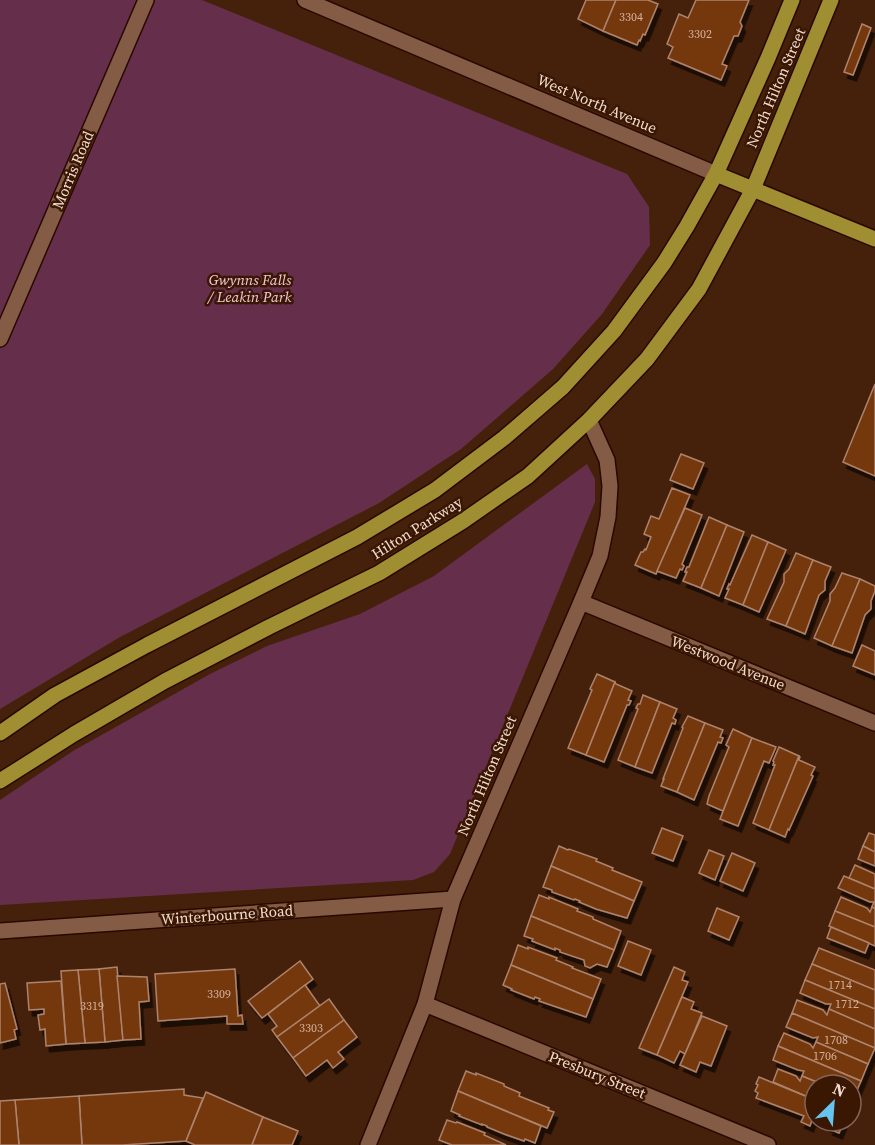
<svg xmlns="http://www.w3.org/2000/svg" width="875" height="1145" font-family="'Source Serif 4',serif">
<style>
.green{fill:#652f4c}
.building{fill:#74370f;stroke:#ae836c;stroke-width:1.5;filter:url(#shadow)}
.lines{fill:none;stroke-linecap:round;stroke-linejoin:round}
.street-casing{stroke:#290800;stroke-width:18}
.primary-casing{stroke:#290800;stroke-width:18}
.street{stroke:#845b45;stroke-width:15}
.primary{stroke:#a08e32;stroke-width:15}
.labels{text-anchor:middle;stroke-width:5;stroke-linejoin:round;paint-order:stroke}
.number-label{font-size:12px;fill:#d3b29f}
.street-label{font-size:15px;fill:#f3dbcf;stroke:#3a1703}
.park-label{font-size:15px;font-style:italic;fill:#f5c5dc;stroke:#3a1703}
</style>
<defs>
<filter id="shadow"><feDropShadow dx="3.5" dy="6" stdDeviation="0" flood-color="#0009"/></filter>
</defs>
<rect width="100%" height="100%" fill="#45210c"/>
<g class="green">
<path d="M0,0H202L627,174L649,207L650,245L602,314L553,369L461,449L379,503L120,637L0,709Z"/>
<path d="M587,464L595,479V502L450,854L434,872L413,880L0,905V800L73,751L210,674L267,646L360,614L434,576Z"/>
</g>
<g class="building">
<path d="M586,0H616L603,31L578,19Z"/>
<path d="M616,0H648L658,4L645,35L643,34L640,41L639,40L637,45L603,31Z"/>
<path d="M696,0H749L740,22L742,26L738,36H734L722,64L727,66L721,80L668,58L673,47L667,44L679,14L688,18Z"/>
<path d="M862,24L871,28L853,75L844,72Z"/>
<path d="M875,384V476L843,462Z"/>
<path d="M681,454L704,463L693,489L670,480Z"/>
<path d="M672,488L690,495L656,574L635,565L641,552H643L645,549L646,550L651,537L644,534L651,516L659,519Z"/>
<path d="M685,508L702,515L682,564L684,566L682,570L680,569L676,578L657,571Z"/>
<path d="M709,517L727,525L701,588L683,581L687,572H685L687,567H689Z"/>
<path d="M727,525L744,532L719,596L701,588Z"/>
<path d="M752,535L768,542L743,605L725,598L729,589H727L729,584L730,585Z"/>
<path d="M768,542L786,550L759,612L743,605Z"/>
<path d="M796,553L813,560L786,626L767,619L784,582V574L789,569Z"/>
<path d="M813,560L831,567L825,581V590L819,595L805,634L786,626Z"/>
<path d="M842,573L860,579L832,646L814,638L830,601V594L835,588Z"/>
<path d="M860,579L875,586V591L871,601V609L865,615L852,653L832,646Z"/>
<path d="M862,645L875,651V675L853,666Z"/>
<path d="M597,674L615,682L586,755L568,748L592,690L590,689Z"/>
<path d="M615,682L616,684L632,691L628,700L631,701L629,705H627L604,762L586,755Z"/>
<path d="M643,695L660,702L635,767L618,760L638,709L636,708L638,704H640Z"/>
<path d="M660,702L677,709L673,718L676,720L675,724L672,723L652,773L635,767Z"/>
<path d="M688,716L705,723L677,792L661,786L664,779H663L683,728L682,727Z"/>
<path d="M705,723L723,730L720,737L723,738L721,743L718,742L694,800L677,792Z"/>
<path d="M733,729L752,738L723,811L707,804L709,796L729,747L726,745Z"/>
<path d="M752,738L776,747L769,763L764,761L738,826L720,819Z"/>
<path d="M779,747L799,756L769,830L753,823L775,765H773L774,762L773,761Z"/>
<path d="M799,756L800,757L799,760L815,767L811,775L813,776L789,830L788,829L785,837L769,830Z"/>
<path d="M662,828L683,836L673,861L652,853Z"/>
<path d="M869,833L875,835V852L863,846Z"/>
<path d="M559,846L568,850L569,849L597,859L596,861L613,868L612,870L642,882L634,901L551,866Z"/>
<path d="M863,846L875,852V866L858,859Z"/>
<path d="M709,850L724,856L715,880L699,873Z"/>
<path d="M732,853L755,863L743,891L720,881Z"/>
<path d="M855,865L875,874V889L849,878Z"/>
<path d="M551,866L634,901L627,918L596,909L579,902L580,901L575,899L574,900L552,892V890L543,887Z"/>
<path d="M844,876L875,889V909L872,907L874,902H870L838,888Z"/>
<path d="M539,895L549,899V897L578,909L577,911L593,917V919L621,931L614,950L531,916Z"/>
<path d="M841,897L867,908L870,912L872,907L875,909V927L835,911Z"/>
<path d="M717,908L739,917L729,940L708,931Z"/>
<path d="M835,911L875,927V946L829,926Z"/>
<path d="M531,916L614,950L607,967L597,964L590,968L585,966L584,960L560,952V950L555,948V950L532,941L533,939L524,936Z"/>
<path d="M831,927L869,943L865,953L827,938Z"/>
<path d="M628,941L651,950L641,975L618,966Z"/>
<path d="M518,945L528,949V947L557,958L556,960L573,967L572,968L601,979L593,999L511,965Z"/>
<path d="M819,948L875,970V990L812,964Z"/>
<path d="M300,961L313,979L262,1018L248,1001Z"/>
<path d="M812,964L875,990V1009L805,980Z"/>
<path d="M511,965L593,999L586,1017L539,1001L540,999L535,997L534,999L511,990L512,989L503,985Z"/>
<path d="M117,967L123,1040L105,1042L99,969Z"/>
<path d="M674,967L685,972L682,980L688,982L657,1055L639,1048Z"/>
<path d="M99,969L105,1042L85,1043L78,970Z"/>
<path d="M235,969L238,1016L242,1015L243,1024H227V1016L158,1021L155,974Z"/>
<path d="M78,970L85,1043L66,1044L61,971Z"/>
<path d="M117,976L147,977L149,1001L139,1002L141,1039L123,1040Z"/>
<path d="M805,980L875,1009V1029L829,1009L831,1004H826L800,993Z"/>
<path d="M61,981L66,1044L46,1046L45,1029L40,1030L38,1015L44,1014V1009L29,1010L27,983Z"/>
<path d="M5,983L17,1029L14,1030L16,1039L0,1043V984Z"/>
<path d="M305,985L320,1006L277,1037L272,1030L277,1026L268,1014Z"/>
<path d="M682,997L694,1002L691,1009L702,1013L685,1054L680,1051L674,1063L657,1055Z"/>
<path d="M329,999L344,1020L293,1058L277,1037Z"/>
<path d="M797,1000L823,1010L827,1015L829,1009L875,1029V1048L792,1013Z"/>
<path d="M792,1013L875,1048L868,1064L816,1042L818,1037L813,1038L786,1027Z"/>
<path d="M702,1016L727,1026L711,1066L700,1062L696,1072L680,1065Z"/>
<path d="M344,1020L357,1037L338,1052L344,1059L333,1068L327,1060L306,1076L293,1058Z"/>
<path d="M784,1033L810,1044L813,1048L816,1042L868,1064L861,1081L778,1046Z"/>
<path d="M778,1046L861,1081L854,1097L851,1096V1085H824L802,1076L804,1071L798,1070L773,1060Z"/>
<path d="M778,1069L796,1076L800,1081L802,1076L824,1085H815V1100L773,1082Z"/>
<path d="M466,1071L476,1075V1073L504,1084V1086L520,1093L519,1096L549,1108L548,1110L554,1112L547,1128L458,1091Z"/>
<path d="M759,1077L815,1100V1121L812,1120L810,1126L801,1122L804,1116L756,1098L758,1093L755,1091L758,1085L756,1084Z"/>
<path d="M184,1089V1095L203,1098L186,1141L122,1145H82L79,1096Z"/>
<path d="M458,1091L541,1126L535,1143L525,1139L524,1141L504,1134L487,1127V1126L482,1124V1125L459,1116L460,1115L451,1111Z"/>
<path d="M206,1092L263,1117L252,1145H195L186,1141Z"/>
<path d="M79,1096L82,1145H19L15,1100Z"/>
<path d="M15,1100L19,1145H0V1101Z"/>
<path d="M263,1117L298,1131L292,1145H252Z"/>
<path d="M447,1120L456,1123L457,1122L485,1133L484,1135L506,1145H452L439,1140Z"/>
<path d="M816,1121H844L839,1133L829,1129L831,1127Z"/>
</g>
<g class="lines">
<g class="street-casing">
<g id="street">
<path d="M305,0L716,174"/>
<path d="M0,339L146,0"/>
<path d="M581,602L875,723"/>
<path d="M0,931L453,899"/>
<path d="M425,1004L768,1145"/>
<path d="M368,1145L425,1004L453,899L581,602L600,556L608,517L610,486L607,460L589,420"/>
</g>
</g>
<g class="primary-casing">
<g id="primary">
<path d="M716,174L875,239"/>
<path d="M0,733L55,695L147,645L357,537L435,490L504,438L563,387L614,331L664,263L687,226L716,174L768,58L792,0"/>
<path d="M0,781L74,734L165,681L269,627L379,573L463,521L528,476L589,420L647,359L699,289L753,189L831,0"/>
</g>
</g>
<use href="#street" class="street"/>
<use href="#primary" class="primary"/>
</g>
<g class="labels">
<g class="number-label">
<text x="631" y="21">3304</text>
<text x="700" y="38">3302</text>
<text x="840" y="989">1714</text>
<text x="219" y="998">3309</text>
<text x="847" y="1008">1712</text>
<text x="92" y="1010">3319</text>
<text x="311" y="1032">3303</text>
<text x="836" y="1044">1708</text>
<text x="825" y="1060">1706</text>
</g>
<g class="street-label">
<text transform="translate(776 88) rotate(-67)" y="5">North Hilton Street</text>
<text transform="translate(597 104) rotate(23)" y="5">West North Avenue</text>
<text transform="translate(73 170) rotate(-67)" y="5">Morris Road</text>
<text transform="translate(417 528) rotate(-32)" y="5">Hilton Parkway</text>
<text transform="translate(728 663) rotate(22)" y="5">Westwood Avenue</text>
<text transform="translate(487 776) rotate(-67)" y="5">North Hilton Street</text>
<text transform="translate(227 915) rotate(-4)" y="5">Winterbourne Road</text>
<text transform="translate(597 1075) rotate(22)" y="5">Presbury Street</text>
</g>
<g class="park-label">
<text x="250" y="285">Gwynns Falls<tspan x="250" dy="17">/ Leakin Park</tspan></text>
</g>
</g>
<g transform="translate(833 1103) rotate(25)"><circle r="28" fill="#3a1703" stroke="#846555" stroke-width="1.5"/>
<path d="M0-4.5L10 22L0 15L-10 22Z" fill="#65c5ee"/>
<text y="-9" font-size="16" font-weight="bold" text-anchor="middle" fill="#f3dbcf">N</text>
</g>
</svg>
